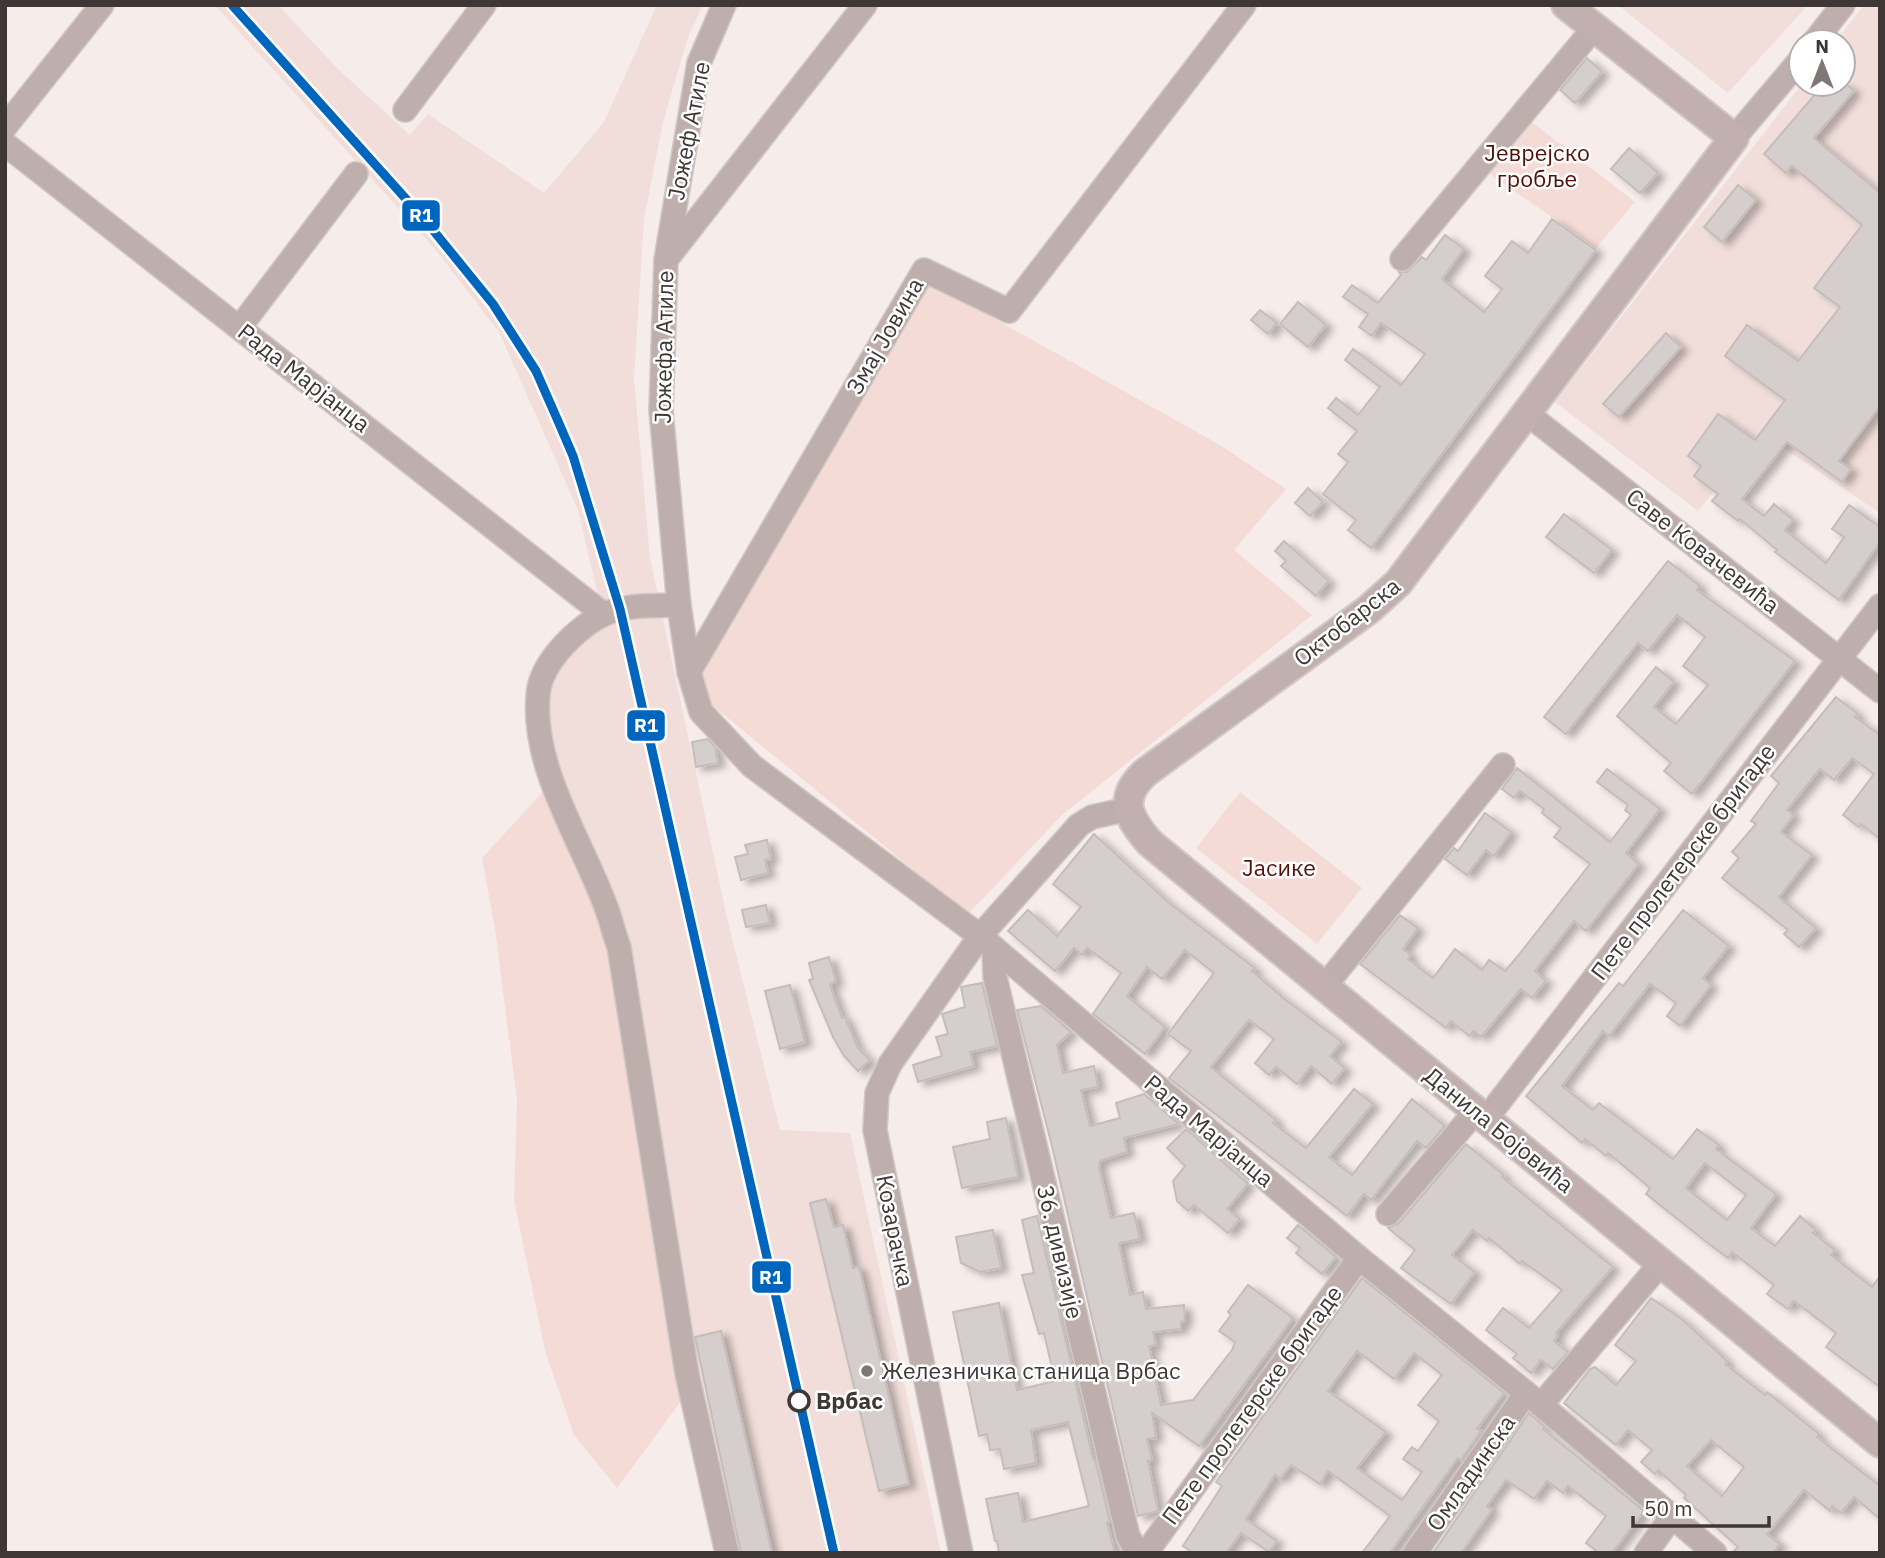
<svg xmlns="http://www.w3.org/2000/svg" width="1885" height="1558" font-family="'IBM Plex Sans',sans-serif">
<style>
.built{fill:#f1deda}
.green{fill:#f5dbd6}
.building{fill:#d6cecd;stroke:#c4bdbc;stroke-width:2;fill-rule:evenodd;filter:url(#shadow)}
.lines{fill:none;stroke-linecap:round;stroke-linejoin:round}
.minor-casing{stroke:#d1c9c7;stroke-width:26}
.major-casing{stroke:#d1c9c7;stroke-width:32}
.minor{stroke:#bfafac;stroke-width:23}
.major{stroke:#c1b0ae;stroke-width:28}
.rail-1-casing{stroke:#fff;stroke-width:14}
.rail-1{stroke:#0065bd;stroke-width:9}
.poi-dot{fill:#7f7675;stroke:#fff;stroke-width:2.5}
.stop-dot{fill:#fff;stroke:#3f3736;stroke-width:3.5}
.labels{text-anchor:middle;stroke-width:5;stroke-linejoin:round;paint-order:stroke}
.street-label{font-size:23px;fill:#3f3736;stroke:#fff}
.park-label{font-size:23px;fill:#52120a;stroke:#fff}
.poi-label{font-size:23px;fill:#3f3736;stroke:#fff;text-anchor:start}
.stop-label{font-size:23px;font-weight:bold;fill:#3f3736;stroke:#fff;text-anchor:start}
.line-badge{stroke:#fff;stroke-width:2.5}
.badge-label{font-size:19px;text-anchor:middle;font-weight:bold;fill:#fff}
</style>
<defs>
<filter id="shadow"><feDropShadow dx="7" dy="4" stdDeviation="3.5" flood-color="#0004"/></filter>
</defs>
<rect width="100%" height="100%" fill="#f6ecea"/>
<g class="built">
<path d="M215,5H278L338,69L410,135L428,114L544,193L604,122L657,5H703L688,37L663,122L644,219L634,379L650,558L727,918L780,1130L850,1133L941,1553H727L552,782L540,684L602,613L578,510L499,332L435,249Z"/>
<path d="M1618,5H1808L1728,93Z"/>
<path d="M1864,5H1880V513L1761,433L1698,511L1555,402L1802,84H1843V42H1835Z"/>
</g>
<g class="green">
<path d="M1529,120L1635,202L1596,248L1487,172Z"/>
<path d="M934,285L1220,445L1286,489L1234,550L1312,615L1062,815L970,912L964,911L708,702L700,667L920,289Z"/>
<path d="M552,782L607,907L690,1389L617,1488L574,1435L545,1351L514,1200L517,1100L495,929L482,858Z"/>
<path d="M1240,792L1362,888L1317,944L1196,848Z"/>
</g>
<g class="building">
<path d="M1587,58L1602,72L1575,103L1560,90Z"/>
<path d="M1824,84H1846L1854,91L1814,138L1880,193V406L1839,461L1851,469L1842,482L1787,442L1742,499L1764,516L1774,504L1793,520L1785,530L1826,563L1844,537L1832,529L1849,505L1880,527V542L1839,600L1775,552L1777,550L1740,519L1738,521L1712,501L1718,494L1694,476L1701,466L1688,456L1718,414L1755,440L1785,400L1725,356L1747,325L1798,361L1840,307L1814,288L1862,225L1792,166L1786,173L1764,154Z"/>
<path d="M1629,148L1658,173L1640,193L1611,169Z"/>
<path d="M1738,185L1756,200L1722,242L1704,227Z"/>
<path d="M1552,219L1596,250L1371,548L1348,530L1356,520L1323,494L1348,462L1338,454L1357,431L1328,408L1336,398L1358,415L1380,387L1345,360L1353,349L1401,385L1425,354L1381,323L1372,336L1359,327L1368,314L1343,297L1352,285L1378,303L1401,275L1399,272H1407L1422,257L1426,260L1445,235L1464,249L1442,279L1484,312L1502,289L1485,276L1512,241L1528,253Z"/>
<path d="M1298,302L1326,325L1308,347L1280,324Z"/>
<path d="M1260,310L1277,323L1268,334L1251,320Z"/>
<path d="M1666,333L1681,347L1619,417L1603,404Z"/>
<path d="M1308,488L1323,502L1310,516L1295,503Z"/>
<path d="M1564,514L1612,550L1594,573L1546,537Z"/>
<path d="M1284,541L1329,581L1316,596L1281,566L1286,561L1275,551Z"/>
<path d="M1668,561L1700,586L1697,590L1795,661L1692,794L1664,771L1671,763L1617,716L1656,667L1674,682L1654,707L1676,724L1708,685L1683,666L1705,637L1677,615L1648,651L1638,643L1566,734L1544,717Z"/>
<path d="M1836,697L1858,714L1855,717L1880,735V839L1861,824L1859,827L1843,815L1874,774L1852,758L1834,780L1820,769L1787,810L1794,815L1781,832L1812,855L1779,897L1816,928L1799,947L1784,934L1788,930L1722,878L1739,858L1732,852L1756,824L1751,821L1779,783L1771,776Z"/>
<path d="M708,739L715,747L718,763L696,767L692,742Z"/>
<path d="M1517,768L1610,842L1631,815L1625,810L1628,805L1597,782L1607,769L1660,809L1626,853L1639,864L1586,931L1574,921L1535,971L1546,981L1532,998L1521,989L1481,1037L1474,1031L1469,1036L1451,1021L1446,1028L1360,964L1400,915L1418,928L1403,949L1411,955L1408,959L1433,978L1455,949L1482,970L1489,960L1505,971L1517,957L1590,864L1554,837L1561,828L1542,813L1544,809L1520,791L1514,798L1502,789Z"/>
<path d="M1485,813L1511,832L1494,856L1486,850L1467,875L1445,859L1454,848L1458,851Z"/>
<path d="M1094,834L1168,902L1255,968L1252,971L1282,997L1342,1042L1330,1056L1345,1068L1332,1084L1311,1066L1297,1084L1276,1067L1269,1075L1255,1063L1274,1039L1249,1020L1211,1067L1276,1120L1273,1123L1306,1148L1354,1089L1373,1104L1329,1157L1352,1175L1412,1099L1445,1126L1426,1148L1417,1141L1371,1200L1364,1194L1347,1216L1169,1078L1191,1051L1168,1034L1214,973L1185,950L1162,979L1147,967L1127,996L1165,1027L1145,1054L1093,1014L1121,973L1087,948L1082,955L1074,948L1055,971L1008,931L1028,910L1057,936L1081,907L1053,884Z"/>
<path d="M767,840L771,859L765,860L768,873L741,880L735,857L748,854L745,845Z"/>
<path d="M766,905L770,923L746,927L742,910Z"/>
<path d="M1683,910L1729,946L1703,978L1711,985L1680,1026L1667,1016L1676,1003L1650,984L1609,1036L1603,1031L1562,1086L1593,1110L1599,1103L1673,1159L1697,1129L1719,1145L1716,1149L1776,1194L1751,1228L1775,1246L1800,1216L1816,1230L1813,1233L1835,1250L1831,1255L1872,1287L1880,1276V1387L1826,1347L1836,1333L1794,1301L1788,1309L1767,1294L1774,1285L1732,1252L1728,1258L1709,1244L1646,1194L1650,1188L1608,1153L1606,1156L1585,1139L1582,1143L1526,1096L1619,983L1623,986ZM1705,1163L1746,1195L1727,1220L1686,1188Z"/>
<path d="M829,957L836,981L830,985L842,1018L845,1017L858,1048L870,1060L858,1071L844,1056L833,1037L809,980L813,979L809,963Z"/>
<path d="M982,983L997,1046L970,1052L974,1066L918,1082L913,1065L942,1056L936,1037L948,1034L942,1014L965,1007L961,987Z"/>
<path d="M790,985L805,1042L780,1049L765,991Z"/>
<path d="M1041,1006L1071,1032L1057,1045L1063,1073L1094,1066L1098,1087L1081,1090L1090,1126L1120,1118L1116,1103L1144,1094L1179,1124L1124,1138L1127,1152L1100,1161L1099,1167L1111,1218L1134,1213L1140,1239L1119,1243L1130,1295L1143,1292L1146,1309L1184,1305L1185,1321L1181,1322V1329L1153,1332L1156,1345L1149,1346L1161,1405L1193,1400L1232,1350L1235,1342L1219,1331L1231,1315L1228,1312L1248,1285L1293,1318L1199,1446L1152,1413L1156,1438L1147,1439L1152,1460L1148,1461L1158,1511L1138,1516L1051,1142L1017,1010Z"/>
<path d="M1006,1118L1018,1177L962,1188L953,1147L990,1139L987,1122Z"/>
<path d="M1186,1129L1248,1184L1227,1209L1240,1219L1228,1233L1194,1205L1188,1211L1177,1201L1173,1181L1185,1166L1167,1148Z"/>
<path d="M1466,1144L1504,1175L1502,1177L1613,1267L1556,1333L1558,1335L1554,1341L1568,1352L1553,1369L1541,1360L1531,1373L1513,1358L1517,1354L1486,1330L1503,1308L1529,1328L1562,1290L1522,1261L1520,1264L1489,1238L1487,1241L1473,1230L1452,1255L1475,1272L1451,1304L1401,1268L1415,1250L1388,1228L1399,1223Z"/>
<path d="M826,1199L834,1227L843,1225L853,1268L859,1266L909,1484L879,1491L810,1203Z"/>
<path d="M1037,1216L1093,1459H1095L1110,1522L1107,1523L1115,1553H999L997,1541H995L986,1499L1018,1493L1023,1522L1089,1506L1068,1422L1031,1430L1036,1463L1004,1469L1000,1449L990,1450L987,1434L979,1436L953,1312L999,1303L1017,1390L1055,1381L1044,1333L1039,1334L1022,1275L1034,1273L1022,1220Z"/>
<path d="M1298,1225L1336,1257L1322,1274L1296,1253L1300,1248L1287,1238Z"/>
<path d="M993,1230L1001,1268L980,1272L961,1263L956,1237Z"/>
<path d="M1362,1278L1504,1393L1477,1429L1481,1431L1461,1460L1458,1458L1390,1553H1362L1390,1516L1328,1471L1320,1484L1291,1465L1280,1479L1275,1475L1246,1519L1277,1541L1269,1552L1241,1533L1226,1553H1193L1183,1546L1222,1486L1216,1482ZM1357,1351L1394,1379L1414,1353L1442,1375L1418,1405L1439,1421L1418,1451L1412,1447L1403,1459L1422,1472L1402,1500L1357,1468L1386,1432L1328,1391Z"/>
<path d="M1651,1298L1682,1319L1727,1361L1725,1364L1765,1395L1767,1392L1819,1434L1817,1437L1880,1486V1519L1854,1497L1841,1513L1832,1506L1830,1511L1804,1490L1767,1534L1780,1544L1773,1553H1732L1738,1547L1684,1498L1686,1495L1658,1470L1655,1474L1641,1462L1652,1450L1628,1430L1616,1445L1564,1403L1590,1369L1595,1367L1616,1385L1636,1361L1615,1345ZM1711,1440L1744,1467L1722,1496L1687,1466Z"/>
<path d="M721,1331L772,1553H741L695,1337Z"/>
<path d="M1529,1413L1545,1427L1543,1429L1644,1511L1612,1553H1599L1586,1543L1606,1516L1568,1486L1563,1493L1547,1481L1534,1499L1506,1480L1487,1506L1492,1510L1461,1553H1433Z"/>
</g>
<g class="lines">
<g class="minor-casing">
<g id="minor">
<path d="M724,5L699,63L666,260L661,411L679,605L689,672L701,712L752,766L980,936L1359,1258L1541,1405L1715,1553"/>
<path d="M1814,42L1843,5"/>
<path d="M405,110L484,5"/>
<path d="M5,127L102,5"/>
<path d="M1734,138L1801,59"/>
<path d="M5,144L602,613"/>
<path d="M669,256L865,5"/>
<path d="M1402,259L1594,28"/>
<path d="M240,327L356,174"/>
<path d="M1525,412L1880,691"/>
<path d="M679,605C625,606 603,604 564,645C551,659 539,676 538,696C532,769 582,841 606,907C611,920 614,934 619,947L687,1374L727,1553"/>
<path d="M689,672L924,270L1009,311L1244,5"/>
<path d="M994,948L995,977L1128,1536L1138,1553"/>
<path d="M1324,987L1503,765"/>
<path d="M1486,1119L1880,606"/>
<path d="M1388,1214L1476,1111"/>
<path d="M1541,1405L1662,1262"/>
<path d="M961,1553L875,1130L877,1093L890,1064L980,936L1079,825L1092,817L1129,809"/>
<path d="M1146,1553L1359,1258"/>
<path d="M1415,1553L1526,1393"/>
<path d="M1646,1553L1672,1516"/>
</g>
</g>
<g class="major-casing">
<path id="major" d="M1566,5L1734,138L1398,583L1368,610L1146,772C1117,798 1128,818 1150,843L1880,1443"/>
</g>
<use href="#minor" class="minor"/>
<use href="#major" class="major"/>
<g class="rail-1-casing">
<path id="rail-1" d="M232,5L424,219L493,304L536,371L558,421L573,456L620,609L834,1553"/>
</g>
<use href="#rail-1" class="rail-1"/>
</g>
<circle class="poi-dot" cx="867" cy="1371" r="7"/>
<circle class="stop-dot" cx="799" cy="1401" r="10"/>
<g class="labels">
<g class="street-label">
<text transform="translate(689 131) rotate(-79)" y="8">Јожеф Атиле</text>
<text transform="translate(885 336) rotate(-60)" y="8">Змај Јовина</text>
<text transform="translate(664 347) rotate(-89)" y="8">Јожефа Атиле</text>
<text transform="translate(304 378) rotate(38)" y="8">Рада Марјанца</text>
<text transform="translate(1703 551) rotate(38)" y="8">Саве Ковачевића</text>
<text transform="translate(1347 622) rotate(-38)" y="8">Октобарска</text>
<text transform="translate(1683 862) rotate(-53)" y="8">Пете пролетерске бригаде</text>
<text transform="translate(1499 1130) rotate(39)" y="8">Данила Бојовића</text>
<text transform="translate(1209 1131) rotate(40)" y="8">Рада Марјанца</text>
<text transform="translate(895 1231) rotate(79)" y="8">Козарачка</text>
<text transform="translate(1060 1252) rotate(77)" y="8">36. дивизије</text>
<text transform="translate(1252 1405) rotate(-54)" y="8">Пете пролетерске бригаде</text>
<text transform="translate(1471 1473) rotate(-55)" y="8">Омладинска</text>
</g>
<g class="park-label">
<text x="1537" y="161">Јеврејско<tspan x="1537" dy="26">гробље</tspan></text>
<text x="1279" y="876">Јасике</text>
</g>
<g class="poi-label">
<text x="881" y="1379">Железничка станица Врбас</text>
</g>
<g class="stop-label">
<text x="816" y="1409">Врбас</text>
</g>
</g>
<g class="line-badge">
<rect x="401" y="199" width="40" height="33" rx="7" fill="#0065bd"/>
<rect x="626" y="709" width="40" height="33" rx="7" fill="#0065bd"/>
<rect x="751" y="1260" width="41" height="34" rx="7" fill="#0065bd"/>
</g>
<g class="badge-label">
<text x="421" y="222">R1</text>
<text x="646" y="732">R1</text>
<text x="771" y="1284">R1</text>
</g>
<rect width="1885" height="1558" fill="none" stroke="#3f3736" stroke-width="14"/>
<g transform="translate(1822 63)"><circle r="33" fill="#ffffff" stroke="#b2afaf" stroke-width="2"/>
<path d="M0-5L12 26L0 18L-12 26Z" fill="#7f7675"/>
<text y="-10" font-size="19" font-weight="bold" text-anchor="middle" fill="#3f3736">N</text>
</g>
<path d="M1633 1516v10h136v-10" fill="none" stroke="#3f3736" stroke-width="3.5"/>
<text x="1644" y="1516" font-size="21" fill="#3f3736" stroke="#ffffff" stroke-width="5" paint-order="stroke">50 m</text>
</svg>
